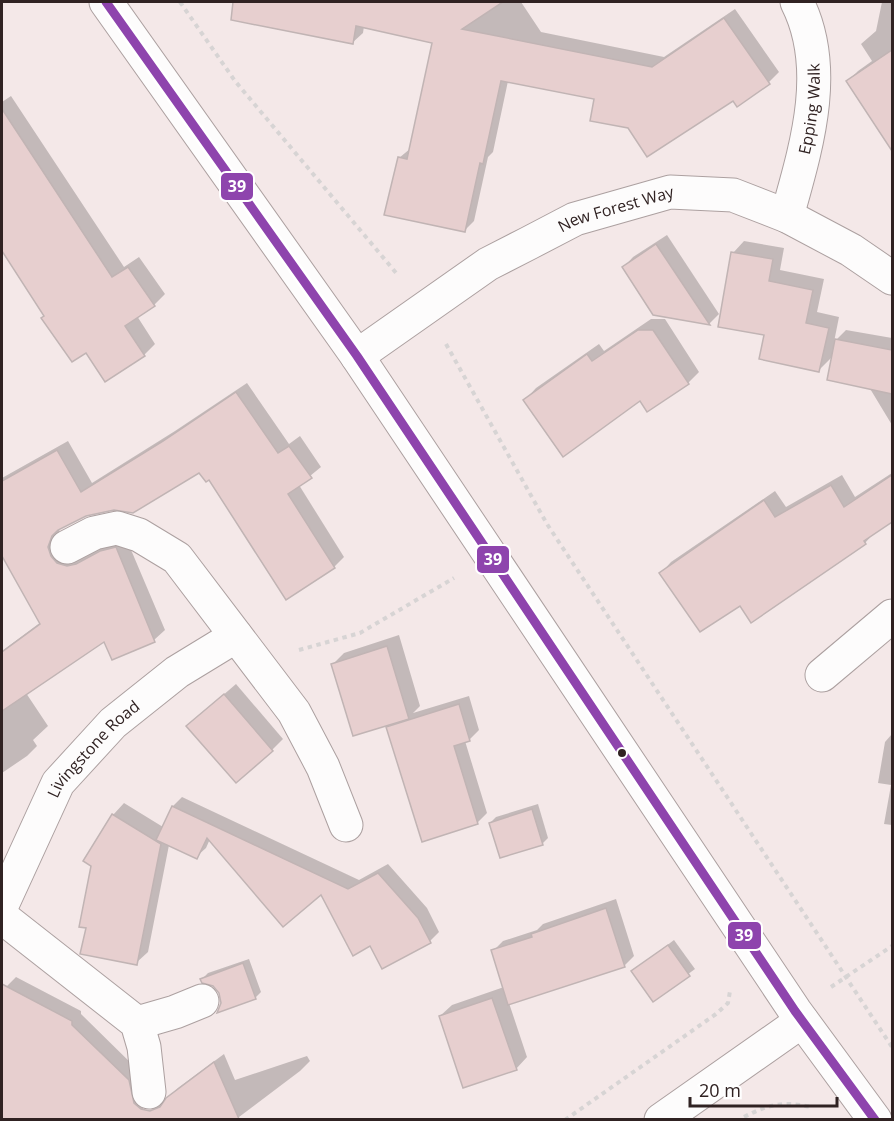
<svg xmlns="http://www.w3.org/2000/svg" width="894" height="1121" font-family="'Open Sans',sans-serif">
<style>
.shadow{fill:#0003;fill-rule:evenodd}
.building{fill:#e7cfcf;stroke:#c1b4b4;stroke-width:1.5}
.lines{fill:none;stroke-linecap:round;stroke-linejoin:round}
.minor-casing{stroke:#aca0a0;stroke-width:35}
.path{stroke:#d7d4d4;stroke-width:4;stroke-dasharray:4.5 4.5;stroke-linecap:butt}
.minor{stroke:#fdfcfc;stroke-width:33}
.bus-1-casing{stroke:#fff;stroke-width:14}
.bus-1{stroke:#8e44ad;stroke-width:9}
.bus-dot{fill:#302222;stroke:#fff;stroke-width:2}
.labels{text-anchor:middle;stroke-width:4.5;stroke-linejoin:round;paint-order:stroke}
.street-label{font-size:16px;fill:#302222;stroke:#fff}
.line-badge{stroke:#fff;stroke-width:2}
.badge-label{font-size:16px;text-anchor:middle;font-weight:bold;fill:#fff}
</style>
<rect width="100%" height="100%" fill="#f4e8e8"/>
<g class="shadow">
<path d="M272,2H521L541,32L664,57L735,9L779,72L769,82L737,105L734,99L629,126L596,98L508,81L493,152L488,157L474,221L464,231L399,158L411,148L434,42L364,26L363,33L352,43L268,26Z"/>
<path d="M882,2H892V148L848,81L858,71L872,61L861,44L876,31Z"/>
<path d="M11,96L124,267L139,257L165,294L154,305L137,316L155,344L144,355L86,351L46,315L2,249V102Z"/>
<path d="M667,235L719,314L709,324L654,314L624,267L633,257Z"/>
<path d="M744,241L784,248L780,270L824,279L817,312L839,317L834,342L846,330L892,338V425L869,387L833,356L819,370L766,334L733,253Z"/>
<path d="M651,319H665L699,372L688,383L641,399L525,400L536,388L599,344L604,351Z"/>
<path d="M247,383L289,444L300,436L321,467L299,485L344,557L334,567L200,471L114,508L85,515L60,528L58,536L112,541L126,538L165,630L154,640L112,658L105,640L26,693L48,726L33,740L37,746L27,756L2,773V692L13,684L2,668V651L41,622L2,553V478L68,441L92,483L175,431Z"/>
<path d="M892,473V521L875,532L865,543L740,604L661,573L671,562L775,491L786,507L842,475L855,497Z"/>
<path d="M399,635L420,706L413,713L469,696L479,730L469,740L465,741L487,813L477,823L388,728L394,722L333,664L344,653Z"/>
<path d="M236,684L283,739L272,750L200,715Z"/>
<path d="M892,734V825L884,824L891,785L878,783L885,742Z"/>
<path d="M182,797L359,880L388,864L427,908L439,932L430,941L371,944L321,892L210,839L206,848L196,857L169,845L148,952L136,963L87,927L93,865L85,861L113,815L124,803L163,827L173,806Z"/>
<path d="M538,804L548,838L542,844L490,823L496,817Z"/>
<path d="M616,899L634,956L624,966L509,1003L527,1057L516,1069L440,1016L452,1005L504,987L493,951L503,941L537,930L543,924Z"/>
<path d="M674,940L695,969L653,1000L633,971Z"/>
<path d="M249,959L261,992L255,998L222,1003L220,993L214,985L202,979L208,973Z"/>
<path d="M16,977L81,1011V1014L138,1070L161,1101L167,1099L178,1088L224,1054L235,1080L307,1056L310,1061L300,1071L235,1120H135L130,1088L99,1120H87L45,1079L18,1120H2V1063L16,1042L2,1034V996L6,987ZM143,1108L158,1110V1113L143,1111Z"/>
</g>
<g class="building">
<path d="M233,2H503L462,29L652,67L724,18L770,84L737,107L733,101L647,157L628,128L590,121L594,99L501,81L483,164L480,163L465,232L384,215L398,157L407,159L432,43L356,26L353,44L231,20Z"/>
<path d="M892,50V151L846,81Z"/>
<path d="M2,109L112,277L128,267L155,306L125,326L145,356L105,382L86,353L72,362L41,318L44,316L2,251Z"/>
<path d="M656,244L710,325L653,315L622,267Z"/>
<path d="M731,252L773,259L769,281L813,290L806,323L829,328L819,372L759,359L764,335L718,327Z"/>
<path d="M638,330H653L689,384L647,412L640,401L563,457L523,400L587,354L592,361Z"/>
<path d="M835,339L892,350V394L827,380Z"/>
<path d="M236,392L278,453L289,446L312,478L288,494L335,568L286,600L209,480L206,482L199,473L133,513L114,510L86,516L58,530L52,536L48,547L51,556L57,563L67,566L76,564L100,551L116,547L155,642L112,660L104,642L2,711V652L40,624L2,556V481L57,450L81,492L163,441Z"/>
<path d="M892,475V522L864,541L866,544L751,623L740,606L700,632L659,573L764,500L775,517L831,485L844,507Z"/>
<path d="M387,646L409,719L353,736L331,664Z"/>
<path d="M224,694L273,751L236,783L186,726Z"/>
<path d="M459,704L470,741L454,746L478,824L422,842L386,727Z"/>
<path d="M172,806L348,889L378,873L418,918L431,943L382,969L370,946L353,956L321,895L283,927L207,838L197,859L156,840Z"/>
<path d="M532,809L543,845L500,858L489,823Z"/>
<path d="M112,814L161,844L137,965L80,954L86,928L79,927L91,866L83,861Z"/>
<path d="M606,908L625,967L508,1005L491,950L532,937L531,934Z"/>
<path d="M668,945L690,976L653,1002L631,971Z"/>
<path d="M243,963L256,999L217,1013L221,1003L219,993L213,986L202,983L200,979Z"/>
<path d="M2,984L72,1021V1025L129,1080L134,1103L141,1109L150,1111L160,1107L166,1098L214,1062L239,1119H2Z"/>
<path d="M492,998L517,1070L463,1088L439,1016Z"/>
</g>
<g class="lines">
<g class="minor-casing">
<g id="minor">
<path d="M106,2L357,356L795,1011L875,1120"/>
<path id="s1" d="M787,216C806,148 831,69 797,2"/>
<path id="s2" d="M357,356L488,264L529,243L575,219L670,192L733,195L787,216L851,250L892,278"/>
<path d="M67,547L94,533L117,528L139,535L177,558L294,712L323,767L346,825"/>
<path d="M822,675L892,616"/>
<path id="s3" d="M2,905L58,783L113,723L177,672L236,636"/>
<path d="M2,917L137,1023L144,1047L149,1092"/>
<path d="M137,1023L175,1012L202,1001"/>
<path d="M661,1120L802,1021"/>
</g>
</g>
<g class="path">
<path d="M180,2L235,81L397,274"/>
<path d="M446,344L547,524L892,1047"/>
<path d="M299,650L360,633L454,578"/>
<path d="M831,987L892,946"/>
<path d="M744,1117C769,1104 784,1101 811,1107"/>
<path d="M565,1120L716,1014L728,1003L730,991"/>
</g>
<use href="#minor" class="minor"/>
<g class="bus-1-casing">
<path id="bus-1" d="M106,2L357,356L795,1011L875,1120"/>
</g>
<use href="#bus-1" class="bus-1"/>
</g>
<circle class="bus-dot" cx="622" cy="753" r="5"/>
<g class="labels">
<g class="street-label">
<text dy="6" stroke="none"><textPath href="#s1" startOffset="110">Epping Walk</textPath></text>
<text dy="6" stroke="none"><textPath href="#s2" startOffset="300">New Forest Way</textPath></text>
<text dy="6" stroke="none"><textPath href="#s3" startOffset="183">Livingstone Road</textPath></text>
</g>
</g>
<g class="line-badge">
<rect x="220" y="172" width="34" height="29" rx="6" fill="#8e44ad"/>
<rect x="476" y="545" width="34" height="29" rx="6" fill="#8e44ad"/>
<rect x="727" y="921" width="35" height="29" rx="6" fill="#8e44ad"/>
</g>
<g class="badge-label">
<text x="237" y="192">39</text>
<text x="493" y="565">39</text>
<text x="744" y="941">39</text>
</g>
<rect width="894" height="1121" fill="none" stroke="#302222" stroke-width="6"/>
<path d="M690 1097v9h147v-9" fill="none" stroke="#302222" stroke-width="3"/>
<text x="699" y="1097" font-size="18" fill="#302222" stroke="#ffffff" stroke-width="4.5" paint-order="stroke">20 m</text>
</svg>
